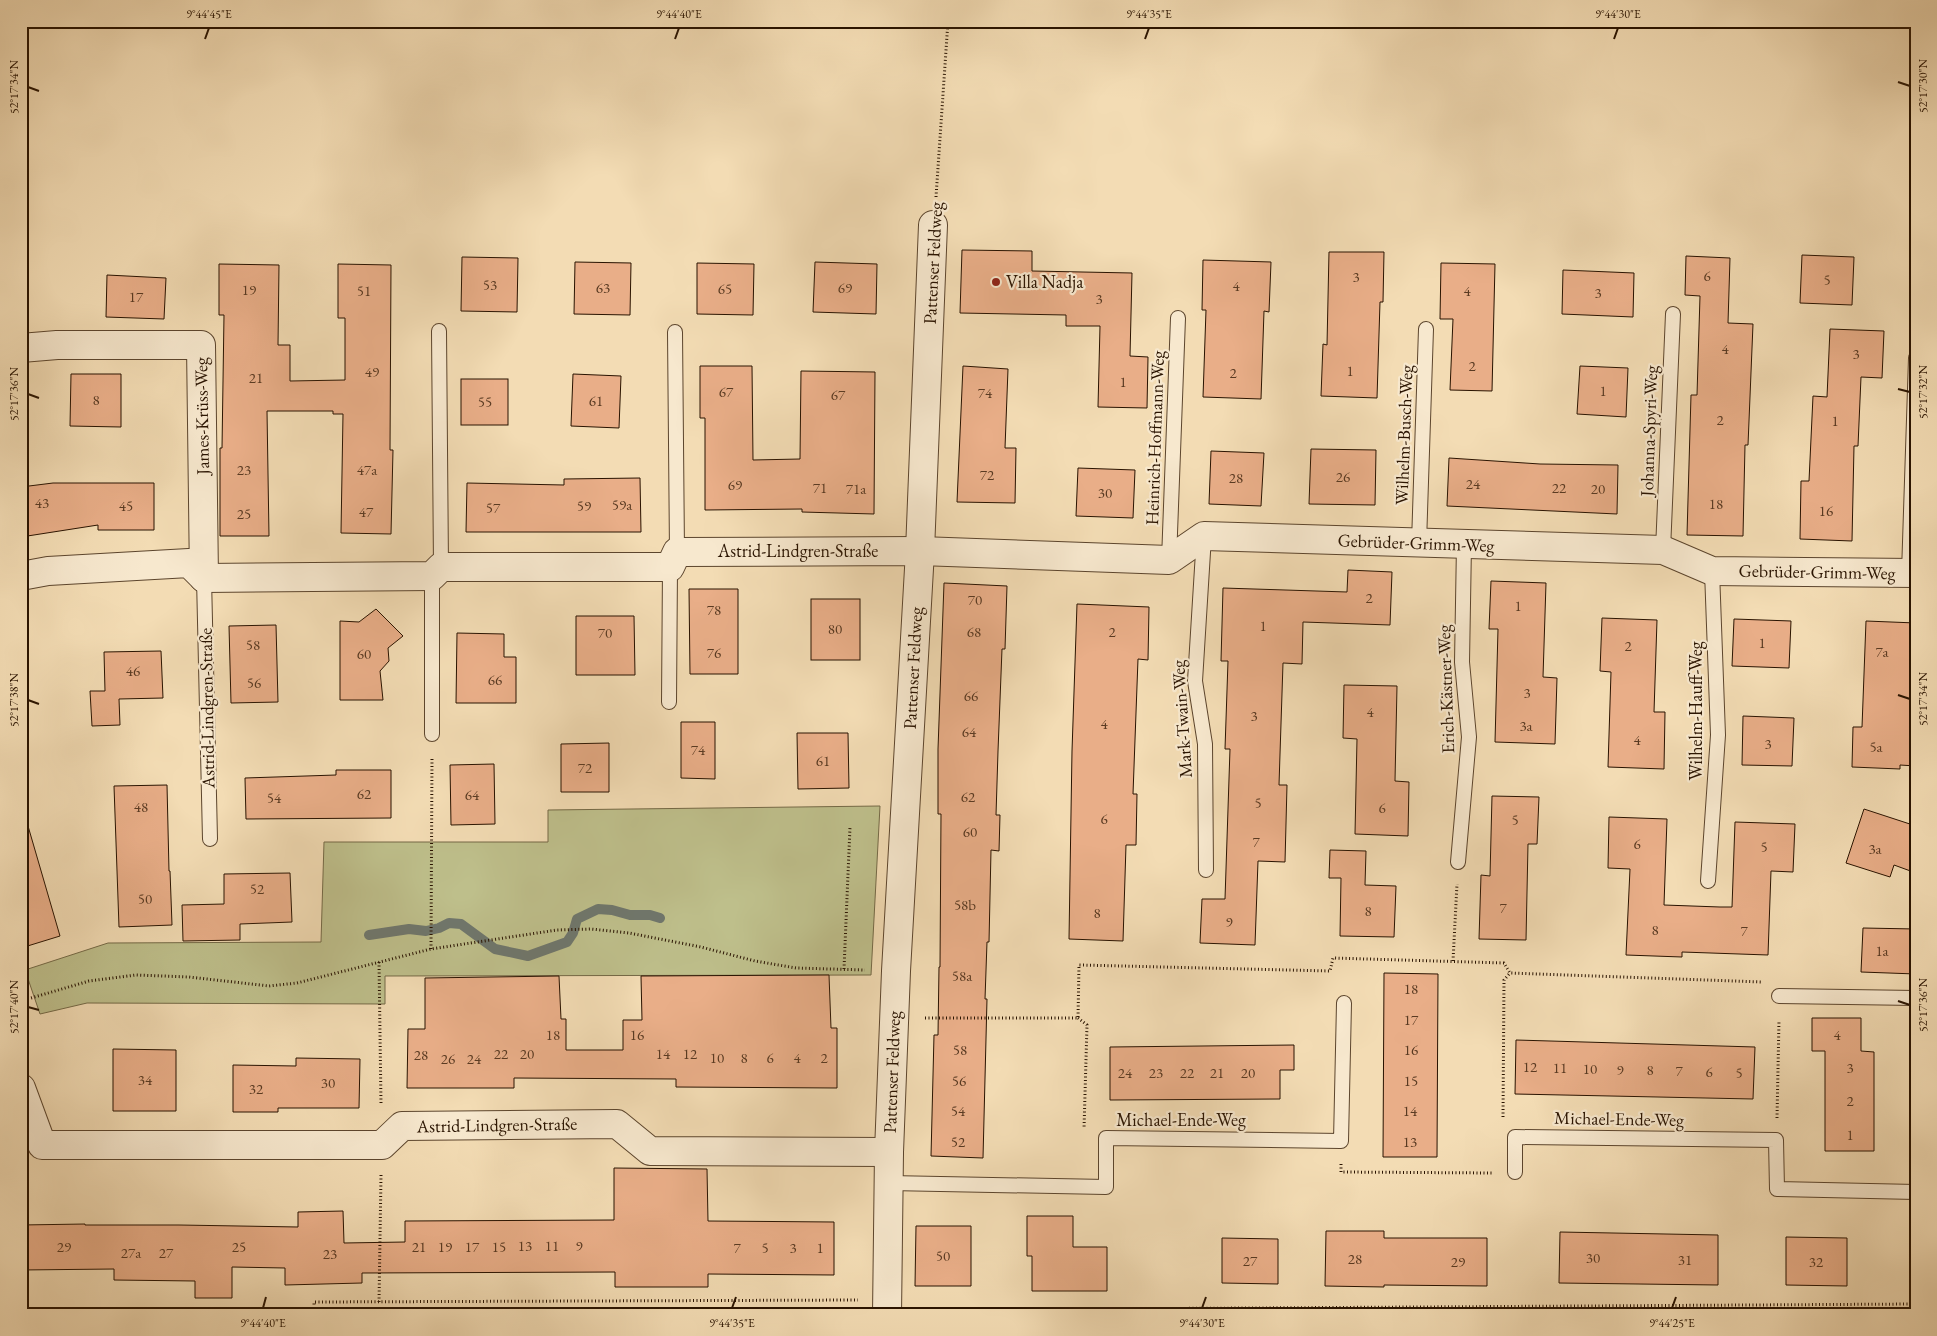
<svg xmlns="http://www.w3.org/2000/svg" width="1937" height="1336" font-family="'EB Garamond',serif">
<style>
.green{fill:#bebf8b;stroke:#746946}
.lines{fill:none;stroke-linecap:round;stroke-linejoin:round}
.stream{stroke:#6f776d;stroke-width:10}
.building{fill:#e9ae88;stroke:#291300}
.lane-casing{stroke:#5c452d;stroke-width:16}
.street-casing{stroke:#5c452d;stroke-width:30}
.path{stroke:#291300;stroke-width:3;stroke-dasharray:1 2.5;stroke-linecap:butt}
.lane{stroke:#f7e8ce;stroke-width:14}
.street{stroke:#f7e8ce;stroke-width:28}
.ticks{fill:none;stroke:#291300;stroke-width:2}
.poi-dot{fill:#8f2418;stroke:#f7e8ce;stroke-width:2}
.labels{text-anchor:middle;stroke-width:4.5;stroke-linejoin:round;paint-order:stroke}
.number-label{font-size:15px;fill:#593a22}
.street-label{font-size:18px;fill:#291300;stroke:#f7e8ce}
.poi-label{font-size:18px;fill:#291300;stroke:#f7e8ce;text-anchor:start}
.neatline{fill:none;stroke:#291300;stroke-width:2}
.ticks-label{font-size:12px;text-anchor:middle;fill:#291300}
</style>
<rect width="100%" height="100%" fill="#f3dcb4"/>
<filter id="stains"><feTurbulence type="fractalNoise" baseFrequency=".004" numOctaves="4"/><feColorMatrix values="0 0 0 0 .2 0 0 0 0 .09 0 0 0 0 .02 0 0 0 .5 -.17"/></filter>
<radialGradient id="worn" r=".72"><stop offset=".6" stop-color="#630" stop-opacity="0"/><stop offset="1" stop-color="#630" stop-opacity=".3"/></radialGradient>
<g class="green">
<path d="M880,806L871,975L385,976V1004L87,1003L40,1014L25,970L108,943L321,942L324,842H548V810Z"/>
<rect x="318" y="1308" width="484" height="7"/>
</g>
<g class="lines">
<path class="stream" d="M369,935L409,929L426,931L439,928L449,923L461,924L495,949L528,956L567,942L573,933L577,919L598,909L612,910L630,915H650L660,918"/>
</g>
<g class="building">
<path d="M962,250L1032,251V271L1132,273L1130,356L1148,357L1147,408L1098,407L1100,326H1066V315L960,313Z"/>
<path d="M1329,252H1384L1383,302H1380L1377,398L1321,396L1323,344L1327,345Z"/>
<path d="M1802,255L1854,257L1852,305L1800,303Z"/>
<path d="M1686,256L1730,258L1728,323L1753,324L1748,445H1745L1743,536L1687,535L1691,395H1697L1700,296L1685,295Z"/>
<path d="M462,257L518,258L517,312L461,311Z"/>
<path d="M1203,260L1271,262L1269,312L1264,311L1261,399L1203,397L1206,310H1202Z"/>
<path d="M575,262L631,263L630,315L574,314Z"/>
<path d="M815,262L877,264L876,314L813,312Z"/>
<path d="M697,263L754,264L753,315L697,314Z"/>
<path d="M1441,263L1495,264L1492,391L1450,390L1453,319H1440Z"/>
<path d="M219,264L279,265L278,345H290V381L345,380V318H338V264L391,265L390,450H393L391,534L341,533L343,414H333V411H267L269,536H220V448H222L224,315H219Z"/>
<path d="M1563,270L1634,273L1633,317L1562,314Z"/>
<path d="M107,275L166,278L164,319L106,317Z"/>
<path d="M1830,329L1884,331L1882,378L1861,377L1858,446H1854L1852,541L1800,539L1801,481H1809L1813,396L1827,397Z"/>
<path d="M700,366H752L753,460L800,459L801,371L875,372L874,514L802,512V509L705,510V418H700Z"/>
<path d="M963,366L1008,369L1005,448H1016L1015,503L957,502Z"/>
<path d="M1580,366L1628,368L1626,417L1577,414Z"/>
<path d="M71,374H121V427L70,426Z"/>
<path d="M573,374L621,376L619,428L571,426Z"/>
<rect x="461" y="379" width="47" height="46"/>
<path d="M1311,449L1376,450L1375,505L1309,504Z"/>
<path d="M1211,451L1264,453L1261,506L1209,504Z"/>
<path d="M1449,458L1540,464L1618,465L1617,514L1447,506Z"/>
<path d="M1078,468L1135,470L1133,518L1076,516Z"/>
<path d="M640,478L641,532H466L467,483L564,485V479Z"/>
<path d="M53,483H154V530H98V525L21,537V487Z"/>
<path d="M1348,570L1392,572L1390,625L1303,622L1302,664L1283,663L1279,785H1287L1285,862L1258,861L1255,945L1200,943L1202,899H1225L1230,749H1225L1228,661H1221L1223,588L1347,592Z"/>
<path d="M1491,581L1546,583L1543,677L1557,678L1555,744L1495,742L1498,629H1489Z"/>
<path d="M944,583L1007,586L1005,649H1002L998,751L996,815H1000L999,851L991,850L989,942H987L985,999H987L983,1158L931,1156L934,1035H938L939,967H940L941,814H938V749Z"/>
<path d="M689,589H738V674H690Z"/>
<rect x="811" y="599" width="49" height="61"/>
<path d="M1077,604L1149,607L1148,660L1138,659L1133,794H1137L1136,845H1126L1123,941L1069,939L1072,751Z"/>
<path d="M376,609L403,636L388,648L389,661L380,671L383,700H340V621L359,622Z"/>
<path d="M576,616H634L635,675H576Z"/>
<path d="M1602,618L1657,620L1654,712H1665L1664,769L1608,767L1611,672L1600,671Z"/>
<path d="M1734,619L1791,621L1789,668L1732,666Z"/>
<path d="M1866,621L1916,623V766L1900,765V769L1852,767L1853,727H1862Z"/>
<path d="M276,625L278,702L231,703L229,626Z"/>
<path d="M457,633L504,634V657H516V703H456Z"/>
<path d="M161,651L163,698L119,699L120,725L92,726L90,691H105L104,652Z"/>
<path d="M1344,685L1397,686L1395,781L1409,782L1408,836L1355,834L1357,739L1343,738Z"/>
<path d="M1743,716L1794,718L1792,766L1742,765Z"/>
<path d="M681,722H715V779L681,778Z"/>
<path d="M797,733H848L849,788L798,789Z"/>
<path d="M609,743V792H561V744Z"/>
<path d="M494,764L495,824L451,825L450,765Z"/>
<path d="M336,770H391V818L246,819L245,778L336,775Z"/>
<path d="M167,785L169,871H170L172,925L119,927L114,786Z"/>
<path d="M1492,796L1539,797L1537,844H1528L1526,940L1479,939L1481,875L1490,876Z"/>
<path d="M1864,809L1916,826V873L1894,865L1890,877L1846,863Z"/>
<path d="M1609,817L1667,819L1664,905L1720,907H1732L1735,822L1795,824L1793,872L1771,871L1768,955L1682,952V957L1626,955L1630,869L1608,868Z"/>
<path d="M28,826L60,936L21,948V827Z"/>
<path d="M1330,850L1366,851L1365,885L1396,886L1394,937L1340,936L1341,878H1329Z"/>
<path d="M290,873L292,922L240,924V940L183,941L182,905L224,904V874Z"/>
<path d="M1863,928L1916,929V974L1861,972Z"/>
<path d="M1384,973L1438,974L1437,1157H1383Z"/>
<path d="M829,975L831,1028H837V1088L676,1087V1079L514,1078V1088H407L408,1029H425V978L559,976L561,1019H566V1050H623V1020H642L641,976Z"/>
<path d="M1812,1018H1861V1051L1874,1052V1151H1825V1051H1812Z"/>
<path d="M1516,1040L1755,1047L1753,1099L1515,1094Z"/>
<path d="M1294,1045V1070H1280V1099L1110,1100V1047Z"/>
<path d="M113,1049L176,1050V1111H113Z"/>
<path d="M296,1058L360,1059L359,1108H278V1112H233V1065L296,1066Z"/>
<path d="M614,1168L707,1169L708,1221L834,1222V1275L708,1274V1287H615V1272L362,1273V1283L285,1285V1268L232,1267V1298H195V1281L114,1280V1269L21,1270V1225L85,1224V1225H179L298,1227V1212L343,1211L344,1243L405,1242V1221L614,1220Z"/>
<path d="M1027,1216H1073V1247H1107V1291H1032V1256H1027Z"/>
<path d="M916,1226H971V1286H915Z"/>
<path d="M1326,1231H1384V1238H1487V1286L1384,1285V1287L1325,1286Z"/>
<path d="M1560,1232L1718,1235V1285L1559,1283Z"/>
<path d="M1786,1237L1847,1238V1286L1786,1285Z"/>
<path d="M1222,1238L1278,1239V1284L1222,1283Z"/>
</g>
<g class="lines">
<g class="lane-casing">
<g id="lane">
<path d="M439,331L441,567"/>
<path d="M675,332L677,552"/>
<path d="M1204,536L1195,681L1205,744L1206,870"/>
<path d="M1419,543L1426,329"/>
<path d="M1663,550L1673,314"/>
<path d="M1169,560L1178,318"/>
<path d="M1909,573L1916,358"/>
<path d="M204,578L210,839"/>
<path d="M669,702L670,567"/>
<path d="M432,734V576"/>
<path d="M1458,862L1469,737L1462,662L1464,544"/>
<path d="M1708,881L1718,735L1712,571"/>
<path d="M1779,996L1916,998"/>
<path d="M1515,1172V1137L1776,1140L1777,1189L1916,1192"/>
<path d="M889,1183L1106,1187V1138L1341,1141L1344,1003"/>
</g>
</g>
<g class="street-casing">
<g id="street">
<path d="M21,348L57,345H201L204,578"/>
<path d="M21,576L48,571L189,563L204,578L432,576L441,567H670L677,552L920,551L1169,560L1204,536L1663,550L1712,571L1916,573"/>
<path d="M21,1088L42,1145H382L402,1126L617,1124L650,1151L889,1152"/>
<path d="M887,1315L889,1152L896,971L920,551L933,225"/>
</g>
</g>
<g class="path">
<path d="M936,197L948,21"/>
<path d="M431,949L432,757"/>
<path d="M1453,961L1457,884"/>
<path d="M379,962L381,1104"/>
<path d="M844,969L850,827"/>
<path d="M21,1001L89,981L136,975L189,977L269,986L297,983L431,949L557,930L591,929L629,933L701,947L755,961L796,968L865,970"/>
<path d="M925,1018H1078L1079,965L1330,971L1333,958L1504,963L1510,973L1762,982"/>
<path d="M1078,1018L1087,1025L1084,1129"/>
<path d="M1503,1117L1504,980L1510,973"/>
<path d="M1777,1118L1779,1020"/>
<path d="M1341,1164V1172L1492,1173"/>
<path d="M379,1302L381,1175"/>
<path d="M916,1310L1916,1304"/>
<path d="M314,1315V1302L858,1300"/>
</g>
<use href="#lane" class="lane"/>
<use href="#street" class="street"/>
</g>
<path class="ticks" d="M205,39L209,28M675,39L679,28M1145,39L1149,28M1614,39L1618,28M1898,82L1910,86M28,87L39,91M1898,389L1910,392M28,394L39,398M1898,695L1910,699M28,700L39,704M1898,1001L1910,1005M28,1007L39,1010M263,1308L266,1297M732,1308L736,1297M1202,1308L1206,1297M1672,1308L1676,1297"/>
<circle class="poi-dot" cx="996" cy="282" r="5"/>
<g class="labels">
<g class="number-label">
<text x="1707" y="281">6</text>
<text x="1356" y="282">3</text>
<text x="1827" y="285">5</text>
<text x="490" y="290">53</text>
<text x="1236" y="291">4</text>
<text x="603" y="293">63</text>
<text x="845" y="293">69</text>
<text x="725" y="294">65</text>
<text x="249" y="295">19</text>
<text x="364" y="296">51</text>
<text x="1467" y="296">4</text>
<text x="1598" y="298">3</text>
<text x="136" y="302">17</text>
<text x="1099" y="304">3</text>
<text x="1725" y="354">4</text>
<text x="1856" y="359">3</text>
<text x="1472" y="371">2</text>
<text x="1350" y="376">1</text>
<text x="372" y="377">49</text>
<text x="1233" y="378">2</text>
<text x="256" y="383">21</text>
<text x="1123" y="387">1</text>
<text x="1603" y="396">1</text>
<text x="726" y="397">67</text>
<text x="985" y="398">74</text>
<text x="838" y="400">67</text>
<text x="96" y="405">8</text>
<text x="596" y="406">61</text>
<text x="485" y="407">55</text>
<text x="1720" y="425">2</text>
<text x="1835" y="426">1</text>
<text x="244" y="475">23</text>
<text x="367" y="475">47a</text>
<text x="987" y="480">72</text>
<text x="1343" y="482">26</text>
<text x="1236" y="483">28</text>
<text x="1473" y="489">24</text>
<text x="735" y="490">69</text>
<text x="820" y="493">71</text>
<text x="1559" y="493">22</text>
<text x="856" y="494">71a</text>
<text x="1598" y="494">20</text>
<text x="1105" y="498">30</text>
<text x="42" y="508">43</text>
<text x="1716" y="509">18</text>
<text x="622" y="510">59a</text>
<text x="126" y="511">45</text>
<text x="584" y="511">59</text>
<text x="493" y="513">57</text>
<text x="1826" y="516">16</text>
<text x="366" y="517">47</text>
<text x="244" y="519">25</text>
<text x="1369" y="603">2</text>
<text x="975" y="605">70</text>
<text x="1518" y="611">1</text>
<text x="714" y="615">78</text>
<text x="1263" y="631">1</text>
<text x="835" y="634">80</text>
<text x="974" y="637">68</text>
<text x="1112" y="637">2</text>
<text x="605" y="638">70</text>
<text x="1762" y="648">1</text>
<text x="253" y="650">58</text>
<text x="1628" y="651">2</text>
<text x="1882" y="657">7a</text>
<text x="714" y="658">76</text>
<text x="364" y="659">60</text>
<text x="133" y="676">46</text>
<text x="495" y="685">66</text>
<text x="254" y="688">56</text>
<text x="1527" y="698">3</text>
<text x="971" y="701">66</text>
<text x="1370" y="717">4</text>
<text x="1254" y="721">3</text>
<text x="1104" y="729">4</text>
<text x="1526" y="731">3a</text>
<text x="969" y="737">64</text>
<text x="1637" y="745">4</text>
<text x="1768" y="749">3</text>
<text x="1876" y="752">5a</text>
<text x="698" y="755">74</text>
<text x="823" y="766">61</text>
<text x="585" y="773">72</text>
<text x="364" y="799">62</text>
<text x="472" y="800">64</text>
<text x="968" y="802">62</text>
<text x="274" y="803">54</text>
<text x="1258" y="808">5</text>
<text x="141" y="812">48</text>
<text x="1382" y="813">6</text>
<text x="1104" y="824">6</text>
<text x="1515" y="825">5</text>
<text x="970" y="837">60</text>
<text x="1256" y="847">7</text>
<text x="1637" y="849">6</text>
<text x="1764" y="852">5</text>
<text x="1875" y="854">3a</text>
<text x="257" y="894">52</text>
<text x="145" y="904">50</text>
<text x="965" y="910">58b</text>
<text x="1503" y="913">7</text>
<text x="1368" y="916">8</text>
<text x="1097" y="918">8</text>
<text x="1229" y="927">9</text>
<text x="1655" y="935">8</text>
<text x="1744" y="936">7</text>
<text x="1882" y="956">1a</text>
<text x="962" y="981">58a</text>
<text x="1411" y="994">18</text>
<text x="1411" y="1025">17</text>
<text x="553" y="1040">18</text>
<text x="637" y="1040">16</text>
<text x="1837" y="1040">4</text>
<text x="960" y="1055">58</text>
<text x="1411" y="1055">16</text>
<text x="501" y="1059">22</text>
<text x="527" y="1059">20</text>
<text x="663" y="1059">14</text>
<text x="690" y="1059">12</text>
<text x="421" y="1060">28</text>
<text x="717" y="1063">10</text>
<text x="744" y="1063">8</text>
<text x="770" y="1063">6</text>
<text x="797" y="1063">4</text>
<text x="824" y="1063">2</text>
<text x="448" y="1064">26</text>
<text x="474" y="1064">24</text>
<text x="1530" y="1072">12</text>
<text x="1560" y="1073">11</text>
<text x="1850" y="1073">3</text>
<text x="1590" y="1074">10</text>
<text x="1620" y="1075">9</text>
<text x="1650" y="1075">8</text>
<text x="1679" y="1076">7</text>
<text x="1709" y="1077">6</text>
<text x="1125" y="1078">24</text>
<text x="1156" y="1078">23</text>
<text x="1187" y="1078">22</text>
<text x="1217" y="1078">21</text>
<text x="1248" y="1078">20</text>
<text x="1739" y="1078">5</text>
<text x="145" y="1085">34</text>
<text x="959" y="1086">56</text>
<text x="1411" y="1086">15</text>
<text x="328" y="1088">30</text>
<text x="256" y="1094">32</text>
<text x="1850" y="1106">2</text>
<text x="958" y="1116">54</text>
<text x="1410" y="1116">14</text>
<text x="1850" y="1140">1</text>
<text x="958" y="1147">52</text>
<text x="1410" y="1147">13</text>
<text x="525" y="1251">13</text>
<text x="552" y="1251">11</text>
<text x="579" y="1251">9</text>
<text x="64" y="1252">29</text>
<text x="239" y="1252">25</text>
<text x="419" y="1252">21</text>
<text x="445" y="1252">19</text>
<text x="472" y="1252">17</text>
<text x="499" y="1252">15</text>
<text x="737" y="1253">7</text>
<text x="765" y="1253">5</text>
<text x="793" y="1253">3</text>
<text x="820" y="1253">1</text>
<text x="131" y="1258">27a</text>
<text x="166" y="1258">27</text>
<text x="330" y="1259">23</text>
<text x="943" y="1261">50</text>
<text x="1593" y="1263">30</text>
<text x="1355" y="1264">28</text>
<text x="1685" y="1265">31</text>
<text x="1250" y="1266">27</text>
<text x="1458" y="1267">29</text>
<text x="1816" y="1267">32</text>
</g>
<g class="street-label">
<text transform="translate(933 263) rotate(-87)" y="6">Pattenser Feldweg</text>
<text transform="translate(202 416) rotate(-91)" y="6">James-Krüss-Weg</text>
<text transform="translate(1649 431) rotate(-88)" y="6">Johanna-Spyri-Weg</text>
<text transform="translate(1404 435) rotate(-88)" y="6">Wilhelm-Busch-Weg</text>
<text transform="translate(1155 438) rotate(-88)" y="6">Heinrich-Hoffmann-Weg</text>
<text transform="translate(1416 543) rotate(2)" y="6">Gebrüder-Grimm-Weg</text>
<text x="798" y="557">Astrid-Lindgren-Straße</text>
<text transform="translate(1817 572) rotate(1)" y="6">Gebrüder-Grimm-Weg</text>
<text transform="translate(913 668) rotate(-87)" y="6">Pattenser Feldweg</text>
<text transform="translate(1446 689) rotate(-92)" y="6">Erich-Kästner-Weg</text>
<text transform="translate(207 708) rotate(-91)" y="6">Astrid-Lindgren-Straße</text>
<text transform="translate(1696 711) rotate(-90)" y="6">Wilhelm-Hauff-Weg</text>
<text transform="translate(1182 719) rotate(-94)" y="6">Mark-Twain-Weg</text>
<text transform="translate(892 1072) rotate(-88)" y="6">Pattenser Feldweg</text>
<text transform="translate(1619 1119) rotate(1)" y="6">Michael-Ende-Weg</text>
<text x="1181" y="1126">Michael-Ende-Weg</text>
<text transform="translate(497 1125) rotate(-1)" y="6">Astrid-Lindgren-Straße</text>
</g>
<g class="poi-label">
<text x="1006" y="288">Villa Nadja</text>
</g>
</g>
<rect width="1937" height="1336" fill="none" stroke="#f3dcb4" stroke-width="55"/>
<rect x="28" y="28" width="1882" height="1280" class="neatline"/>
<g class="ticks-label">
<text x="209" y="18">9°44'45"E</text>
<text x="679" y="18">9°44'40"E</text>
<text x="1149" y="18">9°44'35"E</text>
<text x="1618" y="18">9°44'30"E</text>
<text transform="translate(1923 86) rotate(-90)" y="4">52°17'30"N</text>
<text transform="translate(14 87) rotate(-90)" y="4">52°17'34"N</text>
<text transform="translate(1923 392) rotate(-90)" y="4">52°17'32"N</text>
<text transform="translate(14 394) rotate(-90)" y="4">52°17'36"N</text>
<text transform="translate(1923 699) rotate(-90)" y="4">52°17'34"N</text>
<text transform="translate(14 700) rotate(-90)" y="4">52°17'38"N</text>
<text transform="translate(1923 1005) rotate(-90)" y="4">52°17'36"N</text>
<text transform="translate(14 1007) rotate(-90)" y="4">52°17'40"N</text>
<text x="263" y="1327">9°44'40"E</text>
<text x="732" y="1327">9°44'35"E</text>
<text x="1202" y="1327">9°44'30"E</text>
<text x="1672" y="1327">9°44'25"E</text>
</g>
<rect width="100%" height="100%" filter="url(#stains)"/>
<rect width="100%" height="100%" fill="url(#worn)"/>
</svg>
